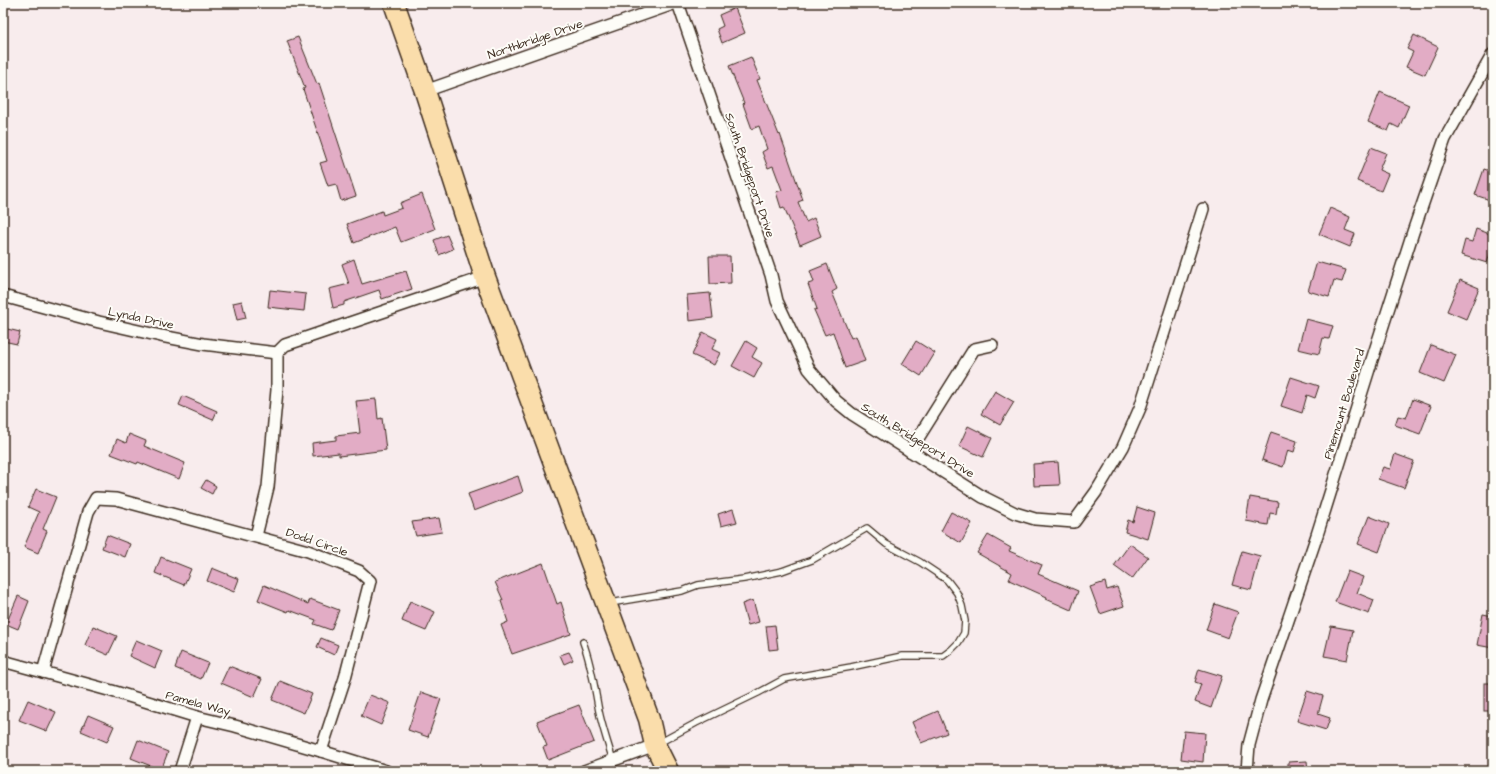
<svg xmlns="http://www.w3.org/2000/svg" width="1496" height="774" font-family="'Architects Daughter',sans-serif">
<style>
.building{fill:#e2acc5;stroke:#3b2a1e}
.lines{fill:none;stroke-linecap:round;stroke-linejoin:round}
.lane-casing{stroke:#3b2a1e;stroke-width:8}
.street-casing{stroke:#3b2a1e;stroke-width:14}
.highway-casing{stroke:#3b2a1e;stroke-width:23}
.lane{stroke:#fdfcf7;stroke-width:5.5}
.street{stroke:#fdfcf7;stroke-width:11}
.highway{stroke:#faddab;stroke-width:20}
.labels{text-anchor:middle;stroke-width:4;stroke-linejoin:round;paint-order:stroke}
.street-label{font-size:12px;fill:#3b2a1e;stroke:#fdfcf7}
</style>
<rect width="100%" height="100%" fill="#f8eced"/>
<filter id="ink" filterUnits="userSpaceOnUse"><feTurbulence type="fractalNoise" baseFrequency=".025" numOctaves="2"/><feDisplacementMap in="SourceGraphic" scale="8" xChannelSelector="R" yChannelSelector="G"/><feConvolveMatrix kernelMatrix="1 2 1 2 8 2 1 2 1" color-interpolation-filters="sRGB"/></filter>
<g filter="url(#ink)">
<g class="building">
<path d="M735,8L745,33L722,43L717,29L723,26L719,15Z"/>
<path d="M1414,35L1438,47L1425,75L1406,67L1413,52L1407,49Z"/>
<path d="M298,37L317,84L319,83L356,196L341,201L336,184L328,186L320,163L327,161L303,89L305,88L287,41Z"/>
<path d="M751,57L760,79L757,80L779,135L780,134L803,200L798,202L806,222L814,218L821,236L800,245L784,207L781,208L776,192L782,190L773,166L768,168L762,152L767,149L759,126L752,129L743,104L744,103L729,66Z"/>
<path d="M1380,92L1409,105L1399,128L1391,124L1388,131L1368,122Z"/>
<path d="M1371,147L1386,153L1379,170L1388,174L1381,191L1357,181Z"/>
<path d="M1484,169L1493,172V201L1475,195Z"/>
<path d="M422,194L435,229L401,242L395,227L354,243L347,224L382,211L383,215L402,208L400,203Z"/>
<path d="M1330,208L1350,217L1345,230L1355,234L1350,247L1319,234Z"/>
<path d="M1476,229L1493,235V244L1487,263L1461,255L1465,240L1472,242Z"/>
<path d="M447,235L453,249L439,255L434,240Z"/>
<path d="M709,256H730L731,283L710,284Z"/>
<path d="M354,259L362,284L406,271L412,289L382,299L379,290L344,302V305L333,308L329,289L349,284L342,264Z"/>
<path d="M1317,262L1346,270L1342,282L1334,280L1329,297L1308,291Z"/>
<path d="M827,264L837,289L832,292L851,338L856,336L865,361L845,368L833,332L825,335L814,310L817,309L808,284L814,282L810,271Z"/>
<path d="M1460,280L1479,288L1466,319L1447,311Z"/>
<path d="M270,290L306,294L304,311L268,307Z"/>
<path d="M710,293L713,318L689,321L687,295Z"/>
<path d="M242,301L246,318L237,320L233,303Z"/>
<path d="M1306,319L1333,326L1329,339L1323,338L1319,354L1298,349Z"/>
<path d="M3,328L20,332L17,344L3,341Z"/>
<path d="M703,332L717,339L712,349L720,353L714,365L692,355Z"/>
<path d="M746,341L757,348L752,357L762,363L754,378L732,366Z"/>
<path d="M916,341L935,353L921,376L902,364Z"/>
<path d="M1431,345L1456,355L1444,383L1420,373Z"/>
<path d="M1291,377L1319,386L1315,398L1307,395L1302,413L1281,406Z"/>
<path d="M995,391L1014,402L1000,425L981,414Z"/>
<path d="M183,396L217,411L213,420L179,405Z"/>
<path d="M376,399L378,419L382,418L386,450L339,456V453L313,456L312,443L336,440V436L360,433L356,401Z"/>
<path d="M1413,399L1431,406L1420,434L1395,425L1398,416L1406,418Z"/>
<path d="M968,426L992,438L983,457L959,446Z"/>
<path d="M1271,432L1297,441L1294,452L1288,450L1283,467L1262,460Z"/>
<path d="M129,434L146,441L144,446L185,463L179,479L138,462L137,464L111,454L117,439L126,443Z"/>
<path d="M1395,454L1414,461L1404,488L1378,479L1383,467L1390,469Z"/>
<path d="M1058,462L1060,485L1034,486L1033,464Z"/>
<path d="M518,476L523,492L474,511L468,494Z"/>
<path d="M206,480L216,486L212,494L201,488Z"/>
<path d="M36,489L56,497L43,529L47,531L38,553L24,547L39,512L28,507Z"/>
<path d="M1250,497L1278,502L1276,514L1270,513L1268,525L1246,521Z"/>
<path d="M1137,507L1155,513L1148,539L1125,532L1128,520L1133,522Z"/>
<path d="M733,509L737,522L721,526L718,514Z"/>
<path d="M951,512L972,523L961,543L941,531Z"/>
<path d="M1369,516L1389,524L1379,552L1358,544Z"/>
<path d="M439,518L442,532L416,536L412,522Z"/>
<path d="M107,535L130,544L125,557L102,548Z"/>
<path d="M988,535L1011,548L1009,551L1042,565L1038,574L1078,591L1071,610L1046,599L1047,597L1009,580L1012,573L977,553Z"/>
<path d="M1130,544L1148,557L1132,579L1114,566Z"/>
<path d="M1242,551L1260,556L1251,590L1232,585Z"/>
<path d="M161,557L191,569L184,585L155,573Z"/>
<path d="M543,563L557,604L561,602L571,634L512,654L501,625L508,622L501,601L503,600L495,582Z"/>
<path d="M212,568L239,579L234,592L207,581Z"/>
<path d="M1347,571L1363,577L1357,593L1374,600L1369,614L1335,602Z"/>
<path d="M1105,582L1107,590L1117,587L1124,606L1100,614L1090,587Z"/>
<path d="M264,585L308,604L310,599L339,610L331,630L314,624L316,620L289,610L288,612L258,600Z"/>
<path d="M18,596L29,601L18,629L6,624Z"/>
<path d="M753,600L759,622L748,625L742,604Z"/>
<path d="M410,601L435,612L426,631L402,621Z"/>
<path d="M1215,604L1238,612L1228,638L1206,630Z"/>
<path d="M1483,614L1493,616V648L1477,645Z"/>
<path d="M775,625L778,649L769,650L766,626Z"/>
<path d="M93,626L117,636L108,655L85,645Z"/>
<path d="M1331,626L1353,630L1347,660L1324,656Z"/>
<path d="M321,638L338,645L334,655L317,647Z"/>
<path d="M136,640L162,651L155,668L129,656Z"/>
<path d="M181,652L208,663L201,679L175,668Z"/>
<path d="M569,652L573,660L564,664L560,655Z"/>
<path d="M229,666L262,679L254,697L221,683Z"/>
<path d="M1199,669L1222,676L1211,708L1195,702L1201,684L1195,682Z"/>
<path d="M280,681L312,694L304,713L272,700Z"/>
<rect x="1484" y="683" width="9" height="28"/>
<path d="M1307,691L1323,696L1318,714L1330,718L1326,730L1297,721Z"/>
<path d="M421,692L441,699L428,737L408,730Z"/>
<path d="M370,695L390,703L381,725L361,716Z"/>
<path d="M28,700L56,712L47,731L19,720Z"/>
<path d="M579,705L594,742L548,760L543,747L547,746L537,721Z"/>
<path d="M938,711L947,733L921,743L912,722Z"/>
<path d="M88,715L114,726L107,742L81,731Z"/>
<path d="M1184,731L1205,733L1203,762L1181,759Z"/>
<path d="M138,740L168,752L161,770L131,758Z"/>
<path d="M1307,761L1308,771H1288V762Z"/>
</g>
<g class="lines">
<g class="lane-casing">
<g id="lane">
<path d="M610,603L682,591L698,585L744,579L782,571L812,560L867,528L886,544L920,562L947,580L957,593L962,606L965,621L964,633L958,643L951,650L943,656H902L851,667L784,679L758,693L696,723L659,743"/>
<path d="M583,642C591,663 594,684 598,706C601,724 608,743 613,761"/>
</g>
</g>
<g class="street-casing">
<g id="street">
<path d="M678,3L771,275L777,301L809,369L836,401L852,414L983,497L1015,513L1035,519L1074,522L1096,492L1123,447L1140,408L1203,209"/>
<path d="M425,91L676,3"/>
<path d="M3,296L99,322L161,336L203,344L277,353L285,345L485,277"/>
<path d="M910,451L974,349L992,345"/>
<path d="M256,536L268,487L277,390V353"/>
<path d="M3,661L112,691L197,717L235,726L321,751L386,771"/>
<path d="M43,672L88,512L96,498L116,499L308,551L359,571L370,581L345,678L321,751"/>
<path d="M180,771L197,717"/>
<path d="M584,771L655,745"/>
<path d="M1247,771L1249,745L1261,700L1317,535L1370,366L1413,232L1445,139L1493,54"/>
</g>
</g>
<g class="highway-casing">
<path id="highway" d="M394,3L425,91L485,277L649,719L655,745L668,771"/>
</g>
<use href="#lane" class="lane"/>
<use href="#street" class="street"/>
<use href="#highway" class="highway"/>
</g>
</g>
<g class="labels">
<g class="street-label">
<text transform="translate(535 39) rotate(-19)" y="4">Northbridge Drive</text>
<text transform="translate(750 175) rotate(71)" y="4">South Bridgeport Drive</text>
<text transform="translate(141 318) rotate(12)" y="4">Lynda Drive</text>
<text transform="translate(1344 404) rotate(-73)" y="4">Pinemount Boulevard</text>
<text transform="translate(918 440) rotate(32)" y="4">South Bridgeport Drive</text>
<text transform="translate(317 542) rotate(19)" y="4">Dodd Circle</text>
<text transform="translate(198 703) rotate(15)" y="4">Pamela Way</text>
</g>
</g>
<rect width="1496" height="774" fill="none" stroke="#fdfcf7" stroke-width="16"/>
<rect x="8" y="8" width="1480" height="758" fill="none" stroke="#3b2a1e" stroke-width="1.5" filter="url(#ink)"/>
</svg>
